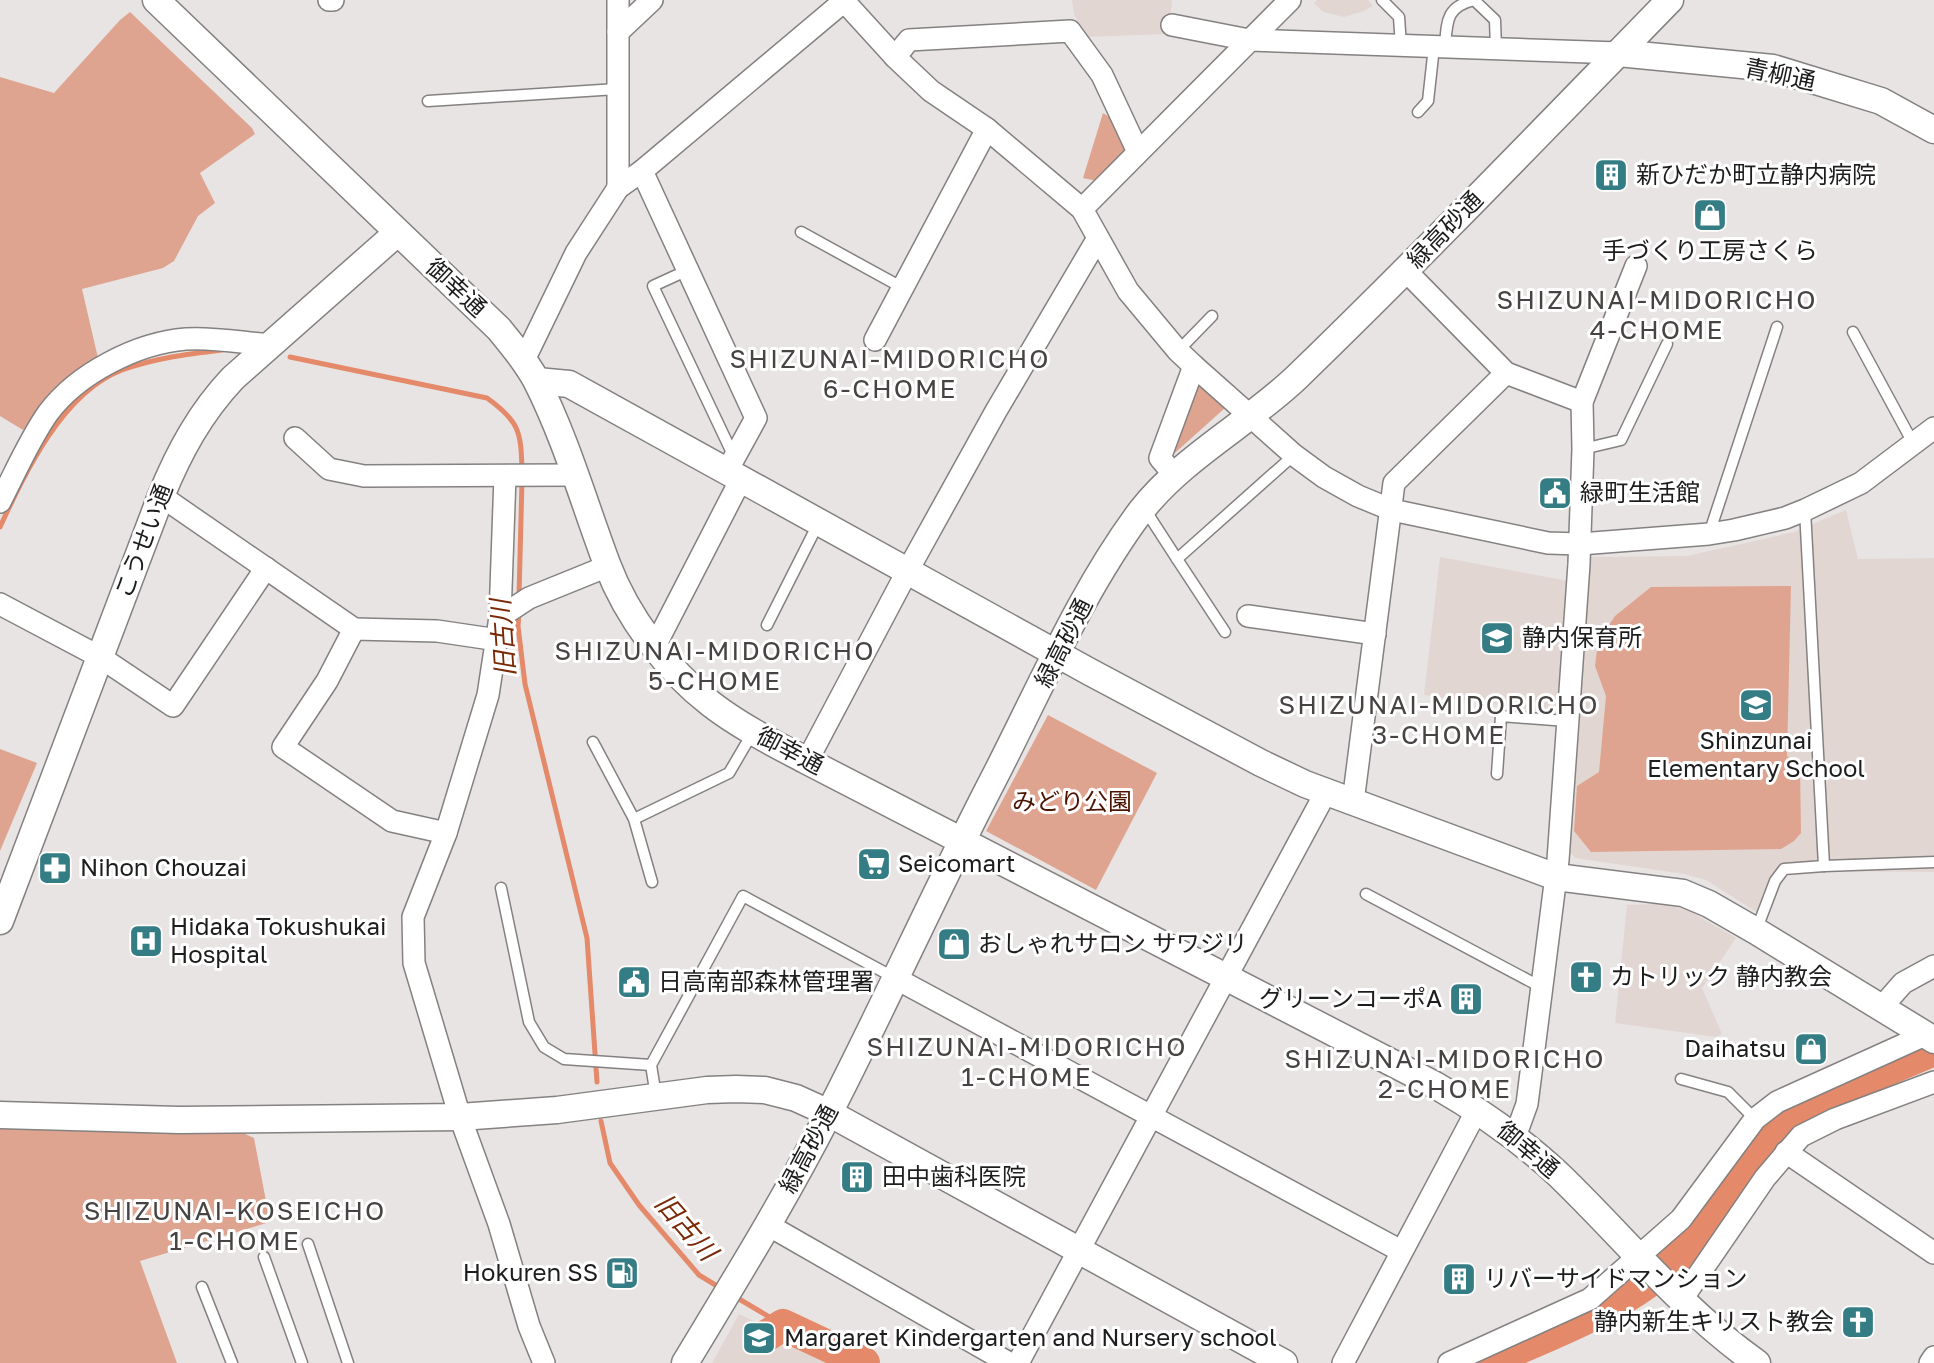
<svg xmlns="http://www.w3.org/2000/svg" width="1934" height="1363" font-family="'Golos Text','Noto Sans JP',sans-serif">
<style>
.built{fill:#e2d6d2}
.green{fill:#dfa490}
.lines{fill:none;stroke-linecap:round;stroke-linejoin:round}
.stream{stroke:#e48969;stroke-width:5}
.river{stroke:#e48969;stroke-width:32}
.service-casing{stroke:#848180;stroke-width:13}
.minor-casing{stroke:#848180;stroke-width:24}
.tertiary-casing{stroke:#848180;stroke-width:29}
.service{stroke:#fff;stroke-width:10}
.minor{stroke:#fff;stroke-width:21}
.tertiary{stroke:#fff;stroke-width:26}
.labels{text-anchor:middle;stroke-width:6;stroke-linejoin:round;paint-order:stroke}
.street-label{font-size:24px;fill:#1e1d1d;stroke:#fff}
.poi-label{font-size:24px;fill:#1e1d1d;stroke:#fff;text-anchor:start}
.park-label{font-size:24px;fill:#4c1400;stroke:#fff}
.neighbourhood-label{font-size:26px;letter-spacing:2px;fill:#464342;stroke:#fff}
.water-label{font-size:26px;font-style:italic;fill:#7a2906;stroke:#fff}
</style>
<rect width="100%" height="100%" fill="#e8e4e3"/>
<g class="built">
<path d="M1072,0H1172L1169,34L1085,37L1074,14Z"/>
<path d="M1317,0H1368L1373,6L1364,11L1344,17L1323,12L1314,3Z"/>
<path d="M1846,510L1858,559L1934,558V872L1807,871L1782,876L1764,917L1706,880L1684,874L1575,858L1568,850L1589,557L1687,556L1794,532Z"/>
<path d="M1440,557L1569,581L1558,713L1424,695Z"/>
<path d="M1654,904L1675,907L1691,912L1736,938L1702,988L1722,1034L1716,1037L1615,1023L1627,905Z"/>
<path d="M739,1314L844,1363H712Z"/>
</g>
<g class="green">
<path d="M130,12L252,128L255,134L200,173L215,203L198,216L174,261L163,268L82,289L98,358L59,385L23,430L0,416V77L54,93L120,20Z"/>
<path d="M1103,113L1111,118L1127,150L1097,181L1083,178Z"/>
<path d="M1197,381L1225,408L1167,460Z"/>
<path d="M1791,586L1787,756L1797,761L1800,768L1801,833L1794,841L1781,849L1591,852L1574,831L1577,786L1599,772L1606,696L1595,666L1597,650L1605,631L1615,616L1651,587Z"/>
<path d="M1048,715L1157,773L1096,890L986,831Z"/>
<path d="M0,749L37,763L0,851Z"/>
<path d="M0,1127L241,1132L254,1138L270,1222L140,1261L177,1363H0Z"/>
</g>
<g class="lines">
<g class="stream">
<path d="M290,357L487,398C519,421 521,431 522,470"/>
<path d="M0,527C25,473 62,393 122,370C155,358 188,354 222,350"/>
<path d="M519,596L522,480"/>
<path d="M519,613L518,626L525,684L587,938L597,1082"/>
<path d="M601,1121L610,1163L639,1205L699,1275L722,1289"/>
<path d="M734,1296L783,1325"/>
</g>
<g class="river">
<path d="M766,1336L783,1325L864,1363"/>
<path d="M1486,1363C1551,1333 1625,1309 1677,1258C1691,1245 1699,1225 1710,1210C1737,1173 1767,1134 1802,1106L1934,1050"/>
</g>
<g class="service-casing">
<g id="service">
<path d="M1382,0L1399,17L1401,46"/>
<path d="M1445,47C1447,21 1446,7 1474,0L1495,20L1496,49"/>
<path d="M428,101L617,89"/>
<path d="M1418,112L1428,101L1434,47"/>
<path d="M801,232L903,288"/>
<path d="M688,270L653,286L734,457"/>
<path d="M1853,332L1913,443"/>
<path d="M1178,351L1212,316"/>
<path d="M1583,449L1621,440L1667,344"/>
<path d="M1144,508L1177,559L1294,455"/>
<path d="M1709,534L1777,327"/>
<path d="M1177,559L1225,632"/>
<path d="M767,625L819,522"/>
<path d="M593,742L634,819L652,882"/>
<path d="M1497,774L1501,716L1567,721"/>
<path d="M634,819L729,773L753,732"/>
<path d="M1824,866L1934,862"/>
<path d="M501,888L529,1022L544,1047L564,1059L651,1065"/>
<path d="M1366,894L1541,987"/>
<path d="M1756,931L1775,881L1784,869L1824,866L1805,510"/>
<path d="M1681,1079L1728,1092L1755,1119"/>
<path d="M656,1096L651,1065L743,896L895,978"/>
<path d="M308,1244L348,1363"/>
<path d="M264,1257L302,1363"/>
<path d="M202,1287L232,1363"/>
</g>
</g>
<g class="minor-casing">
<g id="minor">
<path d="M329,0H333"/>
<path d="M843,0L895,57L931,91L987,129L1082,209L1128,291L1178,351L1194,366L1294,455L1324,477L1358,496L1392,510L1548,543L1580,544L1709,534L1734,530L1785,518L1805,510L1861,483L1934,428"/>
<path d="M1172,25L1249,40L1618,53"/>
<path d="M618,32L652,0"/>
<path d="M895,57L909,40L1070,31L1102,75L1138,152"/>
<path d="M642,171L756,418L727,471"/>
<path d="M618,188V0"/>
<path d="M1082,209L1290,0"/>
<path d="M1405,270L1506,373L1582,402"/>
<path d="M875,340L987,129"/>
<path d="M524,360L576,253L618,188L642,171L843,2"/>
<path d="M295,438L329,469L364,476L576,475"/>
<path d="M1175,476L1160,458L1194,366"/>
<path d="M161,496L354,629"/>
<path d="M0,502C15,473 29,440 48,413C78,373 137,343 186,339C213,337 244,343 271,345"/>
<path d="M0,604L100,657L173,706L266,568"/>
<path d="M1248,616L1375,634"/>
<path d="M500,617L505,476"/>
<path d="M655,646L741,479"/>
<path d="M807,761L908,570L996,411L1098,238"/>
<path d="M1353,802L1394,483L1506,373"/>
<path d="M446,833L392,821L283,747L327,681L354,629L437,631L498,640"/>
<path d="M895,978L1401,1251"/>
<path d="M1881,1008L1903,983L1934,966"/>
<path d="M1515,1137L1527,1104L1558,860L1579,564L1583,449L1582,402L1636,266"/>
<path d="M1786,1152L1934,1253"/>
<path d="M768,1225L1009,1363"/>
<path d="M1682,1299L1765,1178L1801,1136L1835,1119L1934,1082"/>
<path d="M544,1363L529,1326L499,1224L460,1117L414,963L413,917L446,833L488,695L500,617L529,598L608,566"/>
<path d="M1018,1363L1326,792"/>
<path d="M1343,1363L1477,1110"/>
<path d="M1449,1363L1590,1299L1681,1219L1755,1119L1777,1102L1925,1035"/>
<path d="M1930,1363L1934,1357"/>
</g>
</g>
<g class="tertiary-casing">
<g id="tertiary">
<path d="M156,0L499,329C512,345 526,361 536,380C566,439 584,503 607,564C627,617 667,670 711,704C741,727 775,744 807,761L1435,1085C1480,1111 1522,1140 1560,1176C1625,1239 1682,1310 1757,1363"/>
<path d="M1618,53L1773,68L1881,101L1934,130"/>
<path d="M537,381L569,384L1090,672L1261,763L1305,784L1556,877L1683,893L1709,904L1756,931L1934,1040"/>
<path d="M0,921L161,496C179,452 200,413 233,378L397,233"/>
<path d="M0,1115L179,1120L460,1117L557,1110L707,1090L736,1089L765,1090L796,1098L829,1113L1284,1363"/>
<path d="M685,1363C735,1280 786,1198 830,1111C886,1002 936,890 993,780C1039,691 1081,591 1141,511C1182,458 1249,423 1297,377C1424,254 1547,126 1670,0"/>
</g>
</g>
<use href="#service" class="service"/>
<use href="#minor" class="minor"/>
<use href="#tertiary" class="tertiary"/>
</g>
<defs>
<g id="building-square" transform="scale(1.75)"><rect x="-9" y="-9" width="18" height="18" rx="4" fill="#357d85" stroke="#fff"/><path d="M-4-6H4V6H1V3H-1V6H-4ZM-2.5-4.3h1.7v1.8h-1.7ZM.8-4.3h1.7v1.8H.8ZM-2.5-1h1.7V.8h-1.7ZM.8-1h1.7V.8H.8Z" fill="#fff"/></g>
<g id="shop-square" transform="scale(1.75)"><rect x="-9" y="-9" width="18" height="18" rx="4" fill="#357d85" stroke="#fff"/><path d="M-5-2.5h2.3a2.7 3.5 0 0 1 5.4 0H5L5.5 6h-11ZM-1.5-2.5h3a1.5 2.3 0 0 0-3 0Z" fill="#fff"/></g>
<g id="civic-square" transform="scale(1.75)"><rect x="-9" y="-9" width="18" height="18" rx="4" fill="#357d85" stroke="#fff"/><path d="M-.6-6.5H3V-4.5H.6V-3L4-1V1h2V6H-6V1h2V-1L-.6-3ZM-1.2 2.5V6h2.4V2.5Z" fill="#fff"/></g>
<g id="school-square" transform="scale(1.75)"><rect x="-9" y="-9" width="18" height="18" rx="4" fill="#357d85" stroke="#fff"/><path d="M0-5L7-2L0 1L-7-2ZM-4 1L0 2.5L4 1V4Q0 6-4 4Z" fill="#fff"/></g>
<g id="supermarket-square" transform="scale(1.75)"><rect x="-9" y="-9" width="18" height="18" rx="4" fill="#357d85" stroke="#fff"/><path d="M-6-5.5h2.5l.6 2H6L4.5 2H-2.5L-4.4-4H-6ZM-1.5 3.2a1.3 1.3 0 1 0 .1 0ZM3 3.2a1.3 1.3 0 1 0 .1 0Z" fill="#fff"/></g>
<g id="pharmacy-square" transform="scale(1.75)"><rect x="-9" y="-9" width="18" height="18" rx="4" fill="#357d85" stroke="#fff"/><path d="M-2-6h4v4h4v4h-4v4h-4v-4h-4v-4h4Z" fill="#fff"/></g>
<g id="hospital-square" transform="scale(1.75)"><rect x="-9" y="-9" width="18" height="18" rx="4" fill="#357d85" stroke="#fff"/><path d="M-5-5h3v3.5h4V-5h3V5h-3V1.5h-4V5h-3Z" fill="#fff"/></g>
<g id="church-square" transform="scale(1.75)"><rect x="-9" y="-9" width="18" height="18" rx="4" fill="#357d85" stroke="#fff"/><path d="M-1.2-6h2.4v3.5h3.3v2.4h-3.3V6h-2.4V-.1h-3.3v-2.4h3.3Z" fill="#fff"/></g>
<g id="fuel-square" transform="scale(1.75)"><rect x="-9" y="-9" width="18" height="18" rx="4" fill="#357d85" stroke="#fff"/><path d="M-5.5-6h7V0h2V4h1.3V-2.5L3-4.5l.8-.8L6-3V5H2.5V1h-1V6h-7ZM-4.2-4.7v3.2H.2V-4.7Z" fill="#fff"/></g>
</defs>
<g fill-rule="evenodd">
<use href="#building-square" x="1611" y="175"/>
<use href="#shop-square" x="1710" y="215"/>
<use href="#civic-square" x="1555" y="493"/>
<use href="#school-square" x="1497" y="638"/>
<use href="#school-square" x="1756" y="705"/>
<use href="#supermarket-square" x="874" y="864"/>
<use href="#pharmacy-square" x="55" y="868"/>
<use href="#hospital-square" x="146" y="941"/>
<use href="#shop-square" x="954" y="944"/>
<use href="#church-square" x="1586" y="977"/>
<use href="#civic-square" x="634" y="982"/>
<use href="#building-square" x="1466" y="999"/>
<use href="#shop-square" x="1811" y="1049"/>
<use href="#building-square" x="857" y="1177"/>
<use href="#fuel-square" x="622" y="1273"/>
<use href="#building-square" x="1459" y="1279"/>
<use href="#church-square" x="1858" y="1322"/>
<use href="#school-square" x="759" y="1338"/>
</g>
<g class="labels">
<g class="street-label">
<text transform="translate(1780 75) rotate(12)" y="8">青柳通</text>
<text transform="translate(1445 230) rotate(-46)" y="8">緑高砂通</text>
<text transform="translate(456 288) rotate(43)" y="8">御幸通</text>
<text transform="translate(144 541) rotate(-69)" y="8">こうせい通</text>
<text transform="translate(1064 643) rotate(-63)" y="8">緑高砂通</text>
<text transform="translate(790 751) rotate(28)" y="8">御幸通</text>
<text transform="translate(809 1149) rotate(-62)" y="8">緑高砂通</text>
<text transform="translate(1528 1150) rotate(40)" y="8">御幸通</text>
</g>
<g class="poi-label">
<text x="1636" y="183">新ひだか町立静内病院</text>
<text x="1710" y="259" text-anchor="middle">手づくり工房さくら</text>
<text x="1580" y="501">緑町生活館</text>
<text x="1522" y="646">静内保育所</text>
<text x="1756" y="749" text-anchor="middle">Shinzunai<tspan x="1756" dy="28">Elementary School</tspan></text>
<text x="898" y="872">Seicomart</text>
<text x="80" y="876">Nihon Chouzai</text>
<text x="170" y="935">Hidaka Tokushukai<tspan x="170" dy="28">Hospital</tspan></text>
<text x="978" y="952">おしゃれサロン サワジリ</text>
<text x="1610" y="985">カトリック 静内教会</text>
<text x="658" y="990">日高南部森林管理署</text>
<text x="1442" y="1007" text-anchor="end">グリーンコーポA</text>
<text x="1786" y="1057" text-anchor="end">Daihatsu</text>
<text x="882" y="1185">田中歯科医院</text>
<text x="598" y="1281" text-anchor="end">Hokuren SS</text>
<text x="1484" y="1287">リバーサイドマンション</text>
<text x="1834" y="1330" text-anchor="end">静内新生キリスト教会</text>
<text x="784" y="1346">Margaret Kindergarten and Nursery school</text>
</g>
<g class="park-label">
<text x="1072" y="810">みどり公園</text>
</g>
<g class="neighbourhood-label">
<text x="1657" y="309">SHIZUNAI-MIDORICHO<tspan x="1657" dy="30">4-CHOME</tspan></text>
<text x="890" y="368">SHIZUNAI-MIDORICHO<tspan x="890" dy="30">6-CHOME</tspan></text>
<text x="715" y="660">SHIZUNAI-MIDORICHO<tspan x="715" dy="30">5-CHOME</tspan></text>
<text x="1439" y="714">SHIZUNAI-MIDORICHO<tspan x="1439" dy="30">3-CHOME</tspan></text>
<text x="1027" y="1056">SHIZUNAI-MIDORICHO<tspan x="1027" dy="30">1-CHOME</tspan></text>
<text x="1445" y="1068">SHIZUNAI-MIDORICHO<tspan x="1445" dy="30">2-CHOME</tspan></text>
<text x="235" y="1220">SHIZUNAI-KOSEICHO<tspan x="235" dy="30">1-CHOME</tspan></text>
</g>
<g class="water-label">
<text transform="translate(503 638) rotate(-94)" y="9">旧古川</text>
<text transform="translate(686 1227) rotate(49)" y="9">旧古川</text>
</g>
</g>
</svg>
